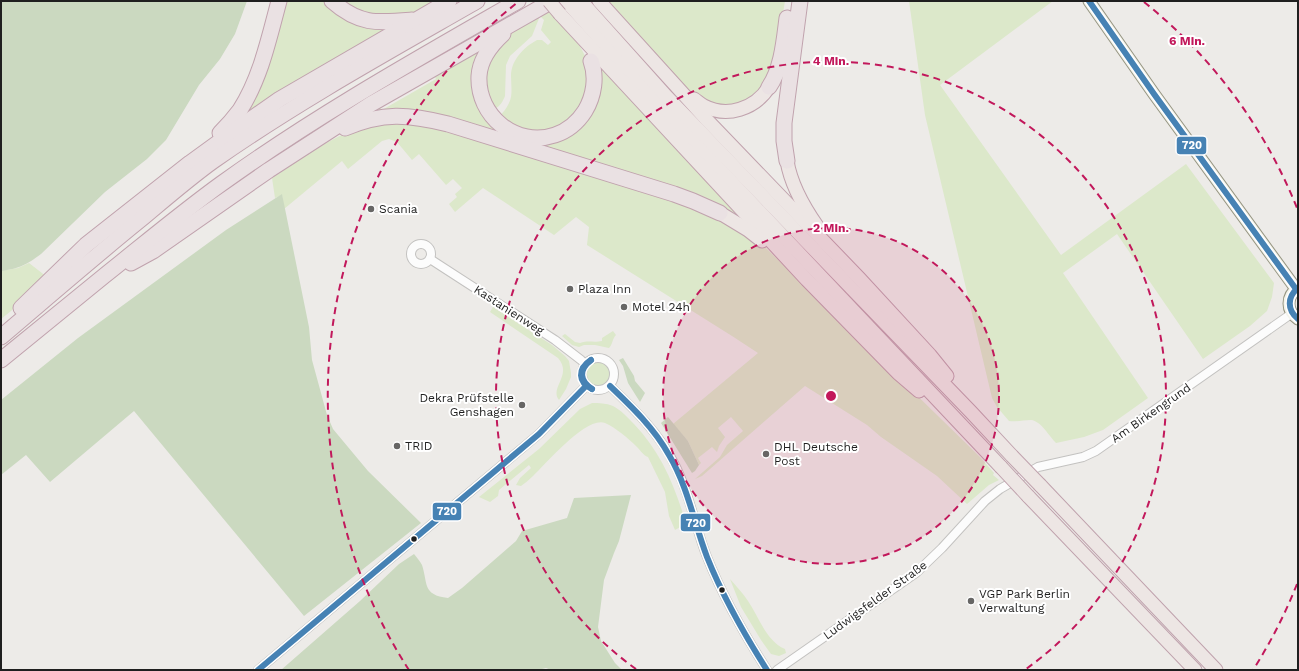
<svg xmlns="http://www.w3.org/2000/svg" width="1299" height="671" font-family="'Work Sans',sans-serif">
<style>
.grass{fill:#dce8ca}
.forest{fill:#cbd9c0}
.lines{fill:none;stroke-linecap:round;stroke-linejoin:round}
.minor-casing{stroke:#c3c2c0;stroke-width:10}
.secondary-casing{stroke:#969582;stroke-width:13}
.trunk-casing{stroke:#c0a2ad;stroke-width:15}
.motorway-casing{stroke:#c0a2ad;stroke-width:17}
.minor{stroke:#fcfcfc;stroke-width:8}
.secondary{stroke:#f3f3eb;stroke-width:11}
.trunk{stroke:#ede6e4;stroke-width:13}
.motorway{stroke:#eae1e3;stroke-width:15}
.trunk-bridge-casing{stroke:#c0a2ad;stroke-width:15;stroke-linecap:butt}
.trunk-bridge{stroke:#ede6e4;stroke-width:13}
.bus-1-casing{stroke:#fff;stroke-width:9}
.bus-1{stroke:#4682b4;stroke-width:6}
.ring{fill:none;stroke:#c2185b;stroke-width:2;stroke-dasharray:7 5}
.poi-dot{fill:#676665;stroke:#fff;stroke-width:1.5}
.bus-dot{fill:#1f1f1f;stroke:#fff;stroke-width:1.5}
.labels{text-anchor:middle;stroke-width:4;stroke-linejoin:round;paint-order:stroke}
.poi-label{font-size:12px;fill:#1f1f1f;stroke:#fff;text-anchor:start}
.street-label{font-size:12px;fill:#1f1f1f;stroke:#fff}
.centre{fill:#c2185b;stroke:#fff;stroke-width:2}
.ring-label{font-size:12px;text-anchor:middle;font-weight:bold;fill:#c2185b;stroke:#fff;stroke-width:4;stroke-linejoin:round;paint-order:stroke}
.line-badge{stroke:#fff;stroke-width:1.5}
.badge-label{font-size:11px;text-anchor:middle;font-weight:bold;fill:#fff}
</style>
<rect width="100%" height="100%" fill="#edebe8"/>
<g class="grass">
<path d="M287,1H326L393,27L312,78L309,73L242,119L258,93L263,81Z"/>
<path d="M337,1H440L414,14L383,20Z"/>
<path d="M607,1H785L774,68L769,82L745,104L725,107L704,102L686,89Z"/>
<path d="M909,1H1053L940,85L1061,255L1186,164L1274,283L1272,297L1267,311L1250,326L1203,359L1117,234L1063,273L1148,398L1103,430L1084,437L1056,443C1049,436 1041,421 1031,420C1023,420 1016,422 1009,421L997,407L992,398L925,115Z"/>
<path d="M546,9L572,35L580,46L588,62L592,83L569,125L526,134L500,116C503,112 507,108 509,103C513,95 511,85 511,76C511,60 524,47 537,40H542L548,45L551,42L541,30L544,20L540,16L532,36L510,56L506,65L505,96C503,101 500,107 495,108L485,97V64L508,33Z"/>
<path d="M489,40L478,70L504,132L574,129L598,61L753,226L445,118L368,114L378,105L382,110L436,79L433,73Z"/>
<path d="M373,123H424L687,202L753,238L766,248L980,457L994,473L993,475L999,480L989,485L967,504L937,476L881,437L867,425L805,386L702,476L695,479L720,457L727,445L743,431L731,417L718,428L725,437L719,446L717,452L712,447L698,458L701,463L699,465L688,441L673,424L758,353L732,336L587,245L589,227L576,217L554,235L483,188L455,212L449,204L457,197L455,194L462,188L453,179L446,185L419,154L412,160L397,142L389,139L382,141L348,169L342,161L284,209L282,195L275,198L272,178C306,156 334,134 373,123Z"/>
<path d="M29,263L47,277L11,311L1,319V271L18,268Z"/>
<path d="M493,307L552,345L565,356L569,361L571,373V377L566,389L559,400C549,388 573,375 558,358L490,312Z"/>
<path d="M613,331L616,335C612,339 613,344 609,348L595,345H584L579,347L572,345L562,336L565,334L575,342L580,343C589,340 593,343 602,341V338Z"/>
<circle cx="598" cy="374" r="12"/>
<path d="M592,403C599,403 606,403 613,406C621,410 628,418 634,424C662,453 676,489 687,527L682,526L675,530L669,516L665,492L648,457C643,455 641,451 637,447C628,438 616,428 605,423C586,416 546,464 533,476C529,480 525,483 521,486L516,485L520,478L531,468L529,465L499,490L498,496L490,502L479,497L539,449L580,409Z"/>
<path d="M730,579C736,586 743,593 748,601C759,617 766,641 785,649L786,653L779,656L771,654L761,640L741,607Z"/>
</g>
<g class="forest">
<path d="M1,1H247L235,34L220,59L199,85L166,140L147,159L105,192L41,254C26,265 20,268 2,271Z"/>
<path d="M282,194L309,327L312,360L327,415L333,429L368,471L421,523L304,616L134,411L50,482L26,455L1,475V400L78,338L226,230Z"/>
<path d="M623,358L634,376L635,381L645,393L640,402L628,383L623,366L619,360Z"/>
<path d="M668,417L688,441L699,465L695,471L692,473L661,423Z"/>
<path d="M631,495L619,541L614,553L604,580L598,627L601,641L615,663L622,670H551L546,668L538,670H281L360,601L399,564L414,554C417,558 420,561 422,565C428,583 422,595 448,598L462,588L516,541L522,531L567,518L574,498Z"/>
</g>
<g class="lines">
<g class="minor-casing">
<g id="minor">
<circle cx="421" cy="254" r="10"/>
<path d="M430,259L555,340L581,360L585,364"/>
<circle cx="598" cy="374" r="16"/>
<path d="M610,386C634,409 660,434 675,465C690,494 695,527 707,557C723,597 744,634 767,670"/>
<path d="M258,670L539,434L586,386"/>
<path d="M777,670L916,573L942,548L985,501L1000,489L1038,467L1083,457L1096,451L1291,314"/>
</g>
</g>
<g class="secondary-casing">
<g id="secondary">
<path d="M1089,1L1154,94L1296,289"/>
<path d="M1298,288C1286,296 1286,311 1298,319"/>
</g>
</g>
<g class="trunk-casing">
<g id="trunk">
<path d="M566,1L659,105L1001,467"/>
<path d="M581,1L667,97L971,412L1012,456"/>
<path d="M599,1L706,119L859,278L930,355L947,376"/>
<path d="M560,14L807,280L898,373L919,391"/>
<path d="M694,99C697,101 700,104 704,106C727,118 755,109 769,87"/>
<path d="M787,161C791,185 803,206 817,226"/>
<path d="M720,213L748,230L762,241"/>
<path d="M1040,485L1216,670"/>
<path d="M1028,496L1195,670"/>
</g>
</g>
<g class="motorway-casing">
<g id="motorway">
<path d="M332,1C359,25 377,23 412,20"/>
<path d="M503,34C491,45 480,59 479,76C477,116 516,148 555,135C567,131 578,122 585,111C594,96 597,77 591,61"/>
<path d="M769,87C782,68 784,41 787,18"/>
<path d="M345,128C383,112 408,114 448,124L674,194L693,201L720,213"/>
<path d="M220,133C227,126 234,118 240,110C261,77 269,38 279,1"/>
<path d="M787,161L784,141V123L800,1"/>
<path d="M131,263L153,251L269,170L371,104L552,1"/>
<path d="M21,308L86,245L190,163L234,131L280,99L449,1"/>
<path d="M1,337C47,298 93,258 140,220C164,200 188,179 213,161C297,102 388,52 477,1"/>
<path d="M1,360C35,332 70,304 104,276C143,245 181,213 221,184C315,116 417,59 518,1"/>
</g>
</g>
<use href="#minor" class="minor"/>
<use href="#secondary" class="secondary"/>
<use href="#trunk" class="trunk"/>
<use href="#motorway" class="motorway"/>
<g class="trunk-bridge-casing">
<g id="trunk-bridge">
<path d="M549,1L560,14"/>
<path d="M1012,456L1040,485"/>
<path d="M1001,467L1028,496"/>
</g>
</g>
<use href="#trunk-bridge" class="trunk-bridge"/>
<g class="bus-1-casing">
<g id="bus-1">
<path d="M1089,1L1154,94L1296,289"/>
<path d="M1298,288C1287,297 1287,310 1298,319"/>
<path d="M591,360C578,370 580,381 592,389"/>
<path d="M591,360C577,369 578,382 592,389"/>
<path d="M610,386C632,407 654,428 669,455C688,487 694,523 707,557C723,597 744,634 767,670"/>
<path d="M258,670L539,434L586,386"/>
</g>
</g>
<use href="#bus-1" class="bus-1"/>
</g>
<circle cx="831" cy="396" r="168" fill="#c2185b" fill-opacity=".12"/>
<g class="ring">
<circle cx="831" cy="396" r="168"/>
<path d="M636 669A335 335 0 1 1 1026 669"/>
<path d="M1297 584A503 503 0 0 1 1253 670M409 670A503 503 0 0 1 518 2M1144 2A503 503 0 0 1 1297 208"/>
</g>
<g class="poi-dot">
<circle cx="371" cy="209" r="4"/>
<circle cx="570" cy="289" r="4"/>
<circle cx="624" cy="307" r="4"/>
<circle cx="522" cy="405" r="4"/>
<circle cx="397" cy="446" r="4"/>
<circle cx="766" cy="454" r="4"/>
<circle cx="971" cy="601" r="4"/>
</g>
<g class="bus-dot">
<circle cx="414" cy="539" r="3.5"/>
<circle cx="722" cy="590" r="3.5"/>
</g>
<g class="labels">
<g class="poi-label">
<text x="379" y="213">Scania</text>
<text x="578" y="293">Plaza Inn</text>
<text x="632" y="311">Motel 24h</text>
<text x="514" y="402" text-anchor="end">Dekra Prüfstelle<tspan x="514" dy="14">Genshagen</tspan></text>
<text x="405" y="450">TRID</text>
<text x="774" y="451">DHL Deutsche<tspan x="774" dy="14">Post</tspan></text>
<text x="979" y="598">VGP Park Berlin<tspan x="979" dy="14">Verwaltung</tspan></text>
</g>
<g class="street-label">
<text transform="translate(509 310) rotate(33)" y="4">Kastanienweg</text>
<text transform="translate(1151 413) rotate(-35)" y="4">Am Birkengrund</text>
<text transform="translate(875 600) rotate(-36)" y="4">Ludwigsfelder Straße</text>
</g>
</g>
<circle cx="831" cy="396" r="6" class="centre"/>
<g class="ring-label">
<text x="1187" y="45">6 Min.</text>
<text x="831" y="65">4 Min.</text>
<text x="831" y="232">2 Min.</text>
</g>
<g class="line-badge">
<rect x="1176" y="136" width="31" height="19" rx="4" fill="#4682b4"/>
<rect x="432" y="502" width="30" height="19" rx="4" fill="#4682b4"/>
<rect x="680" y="513" width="31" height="19" rx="4" fill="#4682b4"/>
</g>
<g class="badge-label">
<text x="1192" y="149">720</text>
<text x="447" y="515">720</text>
<text x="696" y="527">720</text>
</g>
<rect width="1299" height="671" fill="none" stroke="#1f1f1f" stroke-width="4"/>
</svg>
